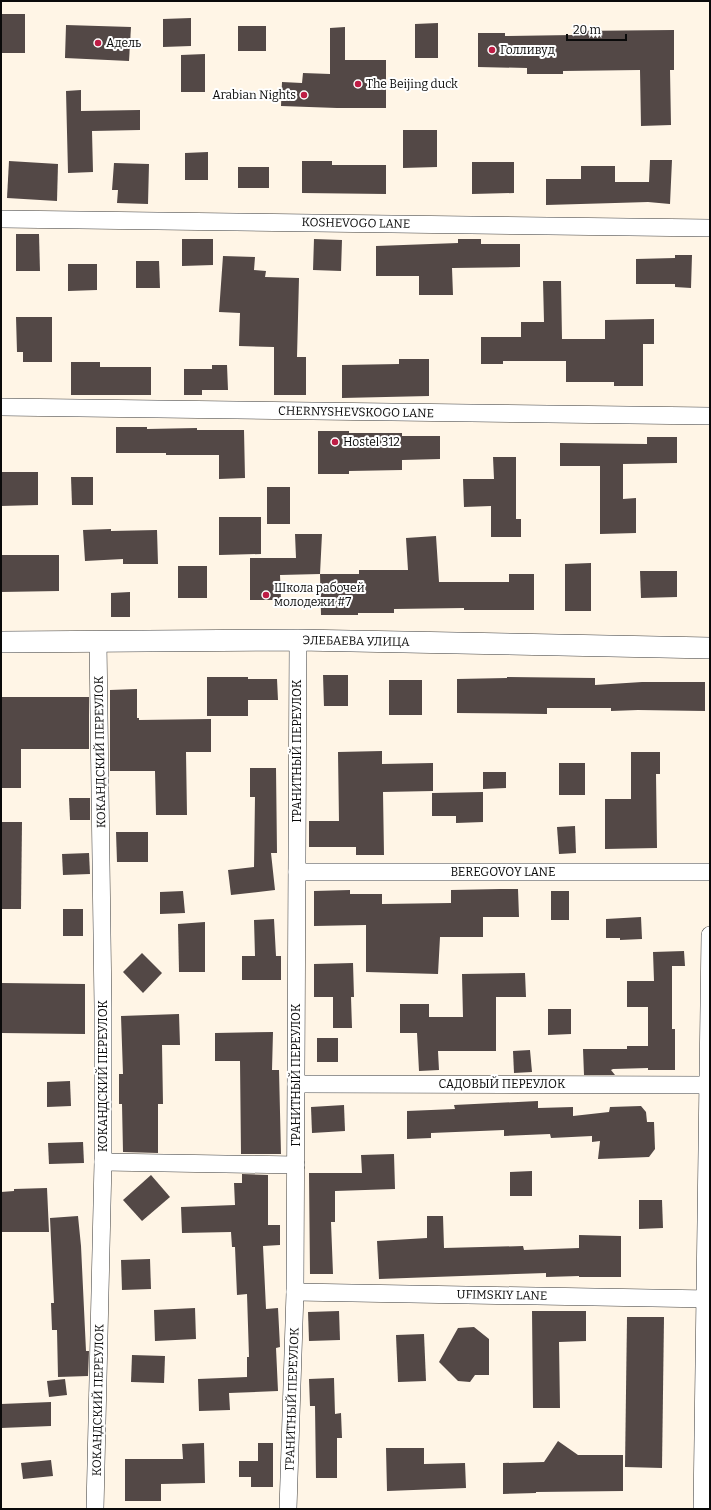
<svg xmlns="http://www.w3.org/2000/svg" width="711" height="1510" font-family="Bitter,serif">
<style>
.building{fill:#534846}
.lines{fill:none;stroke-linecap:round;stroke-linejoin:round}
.minor-casing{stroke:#3d3d3d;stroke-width:18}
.tertiary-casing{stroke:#3d3d3d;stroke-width:22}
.minor{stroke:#fff;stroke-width:17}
.tertiary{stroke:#fff;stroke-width:21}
.poi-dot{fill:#be1d45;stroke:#fff;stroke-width:1.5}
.labels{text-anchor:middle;stroke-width:4;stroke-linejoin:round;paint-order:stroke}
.poi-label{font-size:12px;fill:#0a0a0a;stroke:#fff;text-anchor:start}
.street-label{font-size:12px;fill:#0a0a0a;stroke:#fff}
</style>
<rect width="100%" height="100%" fill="#fff5e6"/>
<g class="building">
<rect x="1" y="14" width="24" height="39"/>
<path d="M191,18V46L163,47V19Z"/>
<path d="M438,23V58H415V24Z"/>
<path d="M66,25L131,27L129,61L65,58Z"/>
<rect x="238" y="26" width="28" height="25"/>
<path d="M345,27V60H386V108H337L281,106L282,82L302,83L303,73L330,74V28Z"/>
<path d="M674,30V70H670L671,125L641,126L640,70L563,71V74H527V68L478,67V33H505V36L573,35V31Z"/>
<path d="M205,54V92H181V55Z"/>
<path d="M81,90V111L140,110V130L92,131L93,172L68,173L66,91Z"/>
<path d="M403,130H437V167L403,168Z"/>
<path d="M208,152V180H185V153Z"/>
<path d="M650,160H672L670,204L648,202L615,203L546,205V179H581V166H615V182H649Z"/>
<path d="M9,161L58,164L57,201L7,198Z"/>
<path d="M302,161H332V165H386V194L302,193Z"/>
<path d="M472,162H514V193L472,194Z"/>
<path d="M114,163L149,164L148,204L117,203L118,190H112Z"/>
<rect x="238" y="167" width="31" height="21"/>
<path d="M16,234H39L40,271H16Z"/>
<path d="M182,239H213V265L182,266Z"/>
<path d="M314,239L342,240L341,271L313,270Z"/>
<path d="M458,239H481V244H520V267L452,268L453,295H419V276H376V246L458,243Z"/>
<path d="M675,255H692L691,288L675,287V284H636V259L675,258Z"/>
<path d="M223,256L255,257L254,270L266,271L265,277L299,278L297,357H306V395H274V347L239,346L240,313L219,312Z"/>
<path d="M136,261H159L160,288H136Z"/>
<path d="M68,264H97V290L68,291Z"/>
<path d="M543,281H561L562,339H605V320L654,319V344H643V386H614V382H566V361H503V364H481V337H521V322H544Z"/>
<path d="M16,317H52V362H23V352H17Z"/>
<path d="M399,359H429V396L342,398V365L399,364Z"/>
<path d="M71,362H100V367H151V395H71Z"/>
<path d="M212,365H227L228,390H202V395H184V369H212Z"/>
<path d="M116,427H147V429L197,428V430H244L245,478L219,479V455H166V453H116Z"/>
<path d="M318,431H349V433H402V436H440V459L402,460V470L349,471V474H318Z"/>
<path d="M647,437H677V463L623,464V499L636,498V533L600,534V466H560V443L647,444Z"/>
<path d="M493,457H516V519H521V537H491V506L464,507L463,479H494Z"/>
<path d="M1,472H38V505L1,506Z"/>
<path d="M71,477H93V505H72Z"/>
<rect x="267" y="487" width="23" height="37"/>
<path d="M219,517H261V554L219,555Z"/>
<path d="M111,529V531L157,530L158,564H123V559L85,561L83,530Z"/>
<path d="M295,534H322L320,574L280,575L281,600H250V558H296Z"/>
<path d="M436,536L439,582H509V574H534V610H464V608L394,609V613H358V615H321L320,574H359V570H408L406,538Z"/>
<path d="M1,555H59V591L1,592Z"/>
<path d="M591,563V611H565V564Z"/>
<rect x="178" y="566" width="29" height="32"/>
<path d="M640,571H677V597L641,598Z"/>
<path d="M130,592V617H111V593Z"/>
<path d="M323,675H348V706H324Z"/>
<path d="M207,677H248V679H277L278,700H248V716H207Z"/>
<path d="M507,677L595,678V685L642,682H705V711L638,710L611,711V708H547V714L457,713V679L507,678Z"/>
<rect x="389" y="680" width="33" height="35"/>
<path d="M137,689V718H139V720L211,719V752H186L187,815H156L155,771H110V690Z"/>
<path d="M1,697H89V749H21V788H1Z"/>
<path d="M382,751V764L433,763V791L383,792L384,855H356V847H309V821H339L338,752Z"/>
<path d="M631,752H660V774H656L657,848L605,849V799H631Z"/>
<rect x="559" y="763" width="26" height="32"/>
<path d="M250,768H276L277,853H271L275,890L231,895L228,870L254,867L255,797H250Z"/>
<path d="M483,772H506V788L483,789Z"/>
<path d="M483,792V822L456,823V816H432V793Z"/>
<path d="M69,798H90V820H70Z"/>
<path d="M1,822H22L21,909H1Z"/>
<path d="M575,826L576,853L559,854L557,827Z"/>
<path d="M116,832H148V862H117Z"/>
<path d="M89,853L90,874L63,875L62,854Z"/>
<path d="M500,889H518L519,917H483V937H440L438,974L366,972V925L314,926V891L350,890V894H382V904L451,903V890Z"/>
<path d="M183,891L185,913L160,914V892Z"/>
<rect x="551" y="891" width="18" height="29"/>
<rect x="63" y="909" width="20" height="27"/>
<path d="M641,917L642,939L620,940V938H606V919Z"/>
<path d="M274,919L276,956H281V980H242V956H255L254,920Z"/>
<path d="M205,922V972H179L178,924Z"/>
<path d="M684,951L685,966H672V1029H675V1070H648V1068L613,1069L611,1070L615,1075H584L583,1049H627V1046H648V1007H627V981H654L653,952Z"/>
<path d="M142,953L162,973L143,993L123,972Z"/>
<path d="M353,963L354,997H351L352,1028H333V997H314V964Z"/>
<path d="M525,973L526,997H496V1051H438L439,1070L419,1071L417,1033H400V1004H429V1017H463L462,974Z"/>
<path d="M1,983L85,984V1034L1,1033Z"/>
<path d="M548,1009H571V1034L548,1035Z"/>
<path d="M179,1014L180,1045H162L163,1104H158V1153L123,1152L122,1104H119V1074H123L121,1016Z"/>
<path d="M273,1032L272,1070H279L281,1154H241L240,1061H215V1033Z"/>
<rect x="317" y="1038" width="21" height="24"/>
<path d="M530,1050L532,1072L514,1073L513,1051Z"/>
<path d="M70,1081L71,1106L47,1107V1082Z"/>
<path d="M538,1101V1108L573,1107V1116L609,1112L610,1107L641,1106L646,1112L647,1122H654L655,1149L649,1157L598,1159L600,1141L592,1142V1136L551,1138L550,1134L504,1136V1130L431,1133V1138L407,1139V1111L455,1109L454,1105Z"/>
<path d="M344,1105L345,1131L312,1133L311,1107Z"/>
<path d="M83,1142L84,1163L49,1164L48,1143Z"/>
<path d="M394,1154L395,1189L335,1191V1222H331L333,1274H310L309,1173H362L361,1155Z"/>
<path d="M532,1171V1196H510V1172Z"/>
<path d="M242,1174L268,1175V1225H280V1245L263,1246L266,1309L278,1308L280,1347L276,1348L278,1391L229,1393L230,1410L199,1411L198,1379L247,1377V1357H249L247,1294L237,1295L235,1247H232L231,1232L182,1233L181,1207L235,1205L234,1183H242Z"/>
<path d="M151,1175L170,1197L142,1221L123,1200Z"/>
<path d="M47,1188L49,1232H1V1192L14,1191V1189Z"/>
<path d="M639,1200H662L663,1228L639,1229Z"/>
<path d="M78,1216L81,1246L86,1351H89L88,1376L58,1377L57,1330H52L51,1303H54L50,1218Z"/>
<path d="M427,1216H443L444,1248L523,1246L524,1250L579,1248V1235L621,1236V1277H579V1276L546,1277V1273L379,1279L377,1241L427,1238Z"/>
<path d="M150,1259L151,1289L122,1290L121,1260Z"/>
<path d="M195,1308L196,1339L155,1341L154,1310Z"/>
<path d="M339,1311L340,1340L309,1341L308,1312Z"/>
<path d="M532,1311H586V1341L559,1342L560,1408H533Z"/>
<path d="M627,1317H664L662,1468L625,1467Z"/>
<path d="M474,1327L489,1339V1375H475L470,1382L458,1381L439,1362L458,1328Z"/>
<path d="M424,1334L426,1381L398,1382L396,1335Z"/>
<path d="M132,1355L165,1356L164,1383L131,1382Z"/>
<path d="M334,1378L335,1414L341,1413L342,1438H337V1478H316L315,1406H310L309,1379Z"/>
<path d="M65,1379L67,1395L49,1397L47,1381Z"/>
<path d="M51,1402V1426L1,1428V1404Z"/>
<path d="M558,1441L578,1455H623V1491L536,1492V1493L503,1494V1463L544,1462Z"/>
<path d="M204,1443L205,1483L161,1484V1501H125V1459H183L182,1444Z"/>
<path d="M258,1443H273V1487H251V1477H239V1461H258Z"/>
<path d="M386,1448H424V1464L465,1463L466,1488L387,1491Z"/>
<path d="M51,1460L53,1476L23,1479L21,1463Z"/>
</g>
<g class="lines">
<g class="minor-casing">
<g id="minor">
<path d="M1,219L710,228"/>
<path d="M1,407L710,416"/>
<path d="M297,872H710"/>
<path d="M296,1084L708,1085"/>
<path d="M103,1162L296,1165"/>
<path d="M295,1292L710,1299"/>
<path d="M95,1509L103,1162V1007L98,642"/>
<path d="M288,1509L295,1292L298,640"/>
<path d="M702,1509L710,935"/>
</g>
</g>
<g class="tertiary-casing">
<path id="tertiary" d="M1,642L298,640L710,648"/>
</g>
<use href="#minor" class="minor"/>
<use href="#tertiary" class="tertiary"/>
</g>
<g class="poi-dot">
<circle cx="98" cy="43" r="4"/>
<circle cx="492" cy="50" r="4"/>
<circle cx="358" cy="84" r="4"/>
<circle cx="304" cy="95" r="4"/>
<circle cx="335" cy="442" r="4"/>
<circle cx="266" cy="595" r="4"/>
</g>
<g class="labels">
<g class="poi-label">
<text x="106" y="47">Адель</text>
<text x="500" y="54">Голливуд</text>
<text x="366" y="88">The Beijing duck</text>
<text x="296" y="99" text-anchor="end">Arabian Nights</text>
<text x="343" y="446">Hostel 312</text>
<text x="274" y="592">Школа рабочей<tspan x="274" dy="14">молодежи #7</tspan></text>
</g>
<g class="street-label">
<text transform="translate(356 223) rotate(1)" y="4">KOSHEVOGO LANE</text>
<text transform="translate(356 412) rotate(1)" y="4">CHERNYSHEVSKOGO LANE</text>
<text transform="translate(356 641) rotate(1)" y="4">ЭЛЕБАЕВА УЛИЦА</text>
<text transform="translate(297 751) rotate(-90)" y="4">ГРАНИТНЫЙ ПЕРЕУЛОК</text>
<text transform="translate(100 752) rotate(-91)" y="4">КОКАНДСКИЙ ПЕРЕУЛОК</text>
<text x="503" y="876">BEREGOVOY LANE</text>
<text transform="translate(296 1075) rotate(-90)" y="4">ГРАНИТНЫЙ ПЕРЕУЛОК</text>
<text transform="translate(103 1076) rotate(-90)" y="4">КОКАНДСКИЙ ПЕРЕУЛОК</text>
<text x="502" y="1088">САДОВЫЙ ПЕРЕУЛОК</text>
<text transform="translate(502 1295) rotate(1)" y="4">UFIMSKIY LANE</text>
<text transform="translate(292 1399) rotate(-88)" y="4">ГРАНИТНЫЙ ПЕРЕУЛОК</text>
<text transform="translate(98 1400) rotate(-89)" y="4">КОКАНДСКИЙ ПЕРЕУЛОК</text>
</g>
</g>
<rect width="711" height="1510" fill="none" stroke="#0a0a0a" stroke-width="4"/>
<path d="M567 34v6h59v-6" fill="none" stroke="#0a0a0a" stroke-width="2"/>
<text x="573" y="34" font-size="12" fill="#0a0a0a" stroke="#ffffff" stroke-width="3" paint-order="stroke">20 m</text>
</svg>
